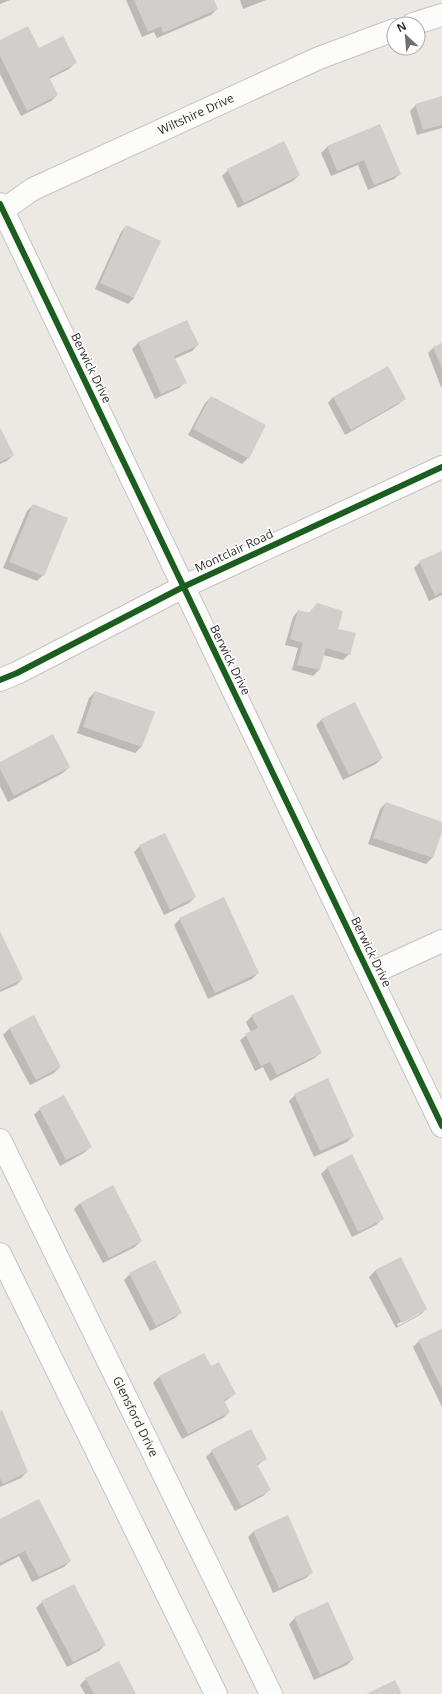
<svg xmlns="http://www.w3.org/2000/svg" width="442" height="1694" font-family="'Open Sans',sans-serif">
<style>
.shadow{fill:#0003;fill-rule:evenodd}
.building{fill:#d1cecb}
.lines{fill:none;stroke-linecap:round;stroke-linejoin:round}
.street-casing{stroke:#c5c4c5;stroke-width:24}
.secondary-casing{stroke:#c5c4c5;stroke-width:24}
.street{stroke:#fcfcfb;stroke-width:22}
.secondary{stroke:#fcfcfb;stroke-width:22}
.cycleway-casing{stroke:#fff;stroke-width:8}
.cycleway{stroke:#1b5e20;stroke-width:6}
.labels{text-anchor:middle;stroke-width:3;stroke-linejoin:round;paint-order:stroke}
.street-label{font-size:12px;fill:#2e2e2e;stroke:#fff}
</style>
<rect width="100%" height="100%" fill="#ece8e4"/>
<g class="shadow">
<path d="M0,0H10L0,4Z"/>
<path d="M126,0H213L217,9L211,15L157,38L154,32L142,37Z"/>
<path d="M240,0H266L243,9Z"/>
<path d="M0,41L38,50L75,63L69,69L49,79L57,95L51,101L21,116L0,74Z"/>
<path d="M442,97V128L417,135L410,111L416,105Z"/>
<path d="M379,125L400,174L394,179L368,190L358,165L331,176L321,153L327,147Z"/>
<path d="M228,170L299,175L293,181L238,208L222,176Z"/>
<path d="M126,226L134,298L128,304L95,289L121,232Z"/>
<path d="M138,343L198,345L192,351L174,359L185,382L179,388L155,399L132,349Z"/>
<path d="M442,344V387H441L428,353L434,347Z"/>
<path d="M211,397L248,458L242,464L188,435L205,403Z"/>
<path d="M333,397L405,398L399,404L345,435L328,403Z"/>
<path d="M0,429L13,455L7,461L0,464Z"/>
<path d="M33,505L43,575L37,581L3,568L27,511Z"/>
<path d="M442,552V595L429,601L414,568L420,562Z"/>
<path d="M317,605L337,630L349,654L343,660L323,655L319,670L313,676L292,670L298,648L285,645L293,617L298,611L308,614Z"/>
<path d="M95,692L154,713L141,747L135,753L77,733L89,698Z"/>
<path d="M322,719L382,758L376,764L343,780L316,725Z"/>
<path d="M0,763L69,767L63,773L8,802L0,786Z"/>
<path d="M386,803L442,823V829L432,858L426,864L368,844L380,809Z"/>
<path d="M140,846L195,897L189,903L164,915L134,852Z"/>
<path d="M180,919L258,973L252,979L208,999L174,925Z"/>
<path d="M0,933L22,979L16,985L0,992Z"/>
<path d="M34,1016L60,1067L54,1073L30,1085L3,1035L9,1029Z"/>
<path d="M252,1016L321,1052L315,1058L270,1081L263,1067L255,1071L240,1040L251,1032L246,1022Z"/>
<path d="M295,1095L353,1136L347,1142L314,1157L289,1101Z"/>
<path d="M40,1109L90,1147L84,1153L60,1166L34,1115Z"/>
<path d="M352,1156L382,1219L376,1225L352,1237L321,1174L327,1168Z"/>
<path d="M80,1203L141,1241L135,1247L103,1263L74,1209Z"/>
<path d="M400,1258L426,1309L420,1315L396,1328L369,1277L375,1271ZM420,1312V1314L398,1326L397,1324Z"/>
<path d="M130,1274L181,1312L175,1318L150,1331L124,1280Z"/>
<path d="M442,1330V1407L413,1347L419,1341Z"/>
<path d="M204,1354L211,1367L235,1394L224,1402L229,1412L223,1418L182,1439L153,1383L159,1377Z"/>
<path d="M0,1412L27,1472L21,1478L0,1487Z"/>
<path d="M212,1451L265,1459L257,1466L269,1490L263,1496L235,1511L206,1457Z"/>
<path d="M0,1520L70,1561L64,1567L32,1582L19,1556L0,1566Z"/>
<path d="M254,1531L312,1572L306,1578L273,1593L248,1537Z"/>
<path d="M42,1602L105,1645L99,1651L67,1667L36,1608Z"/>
<path d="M295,1618L353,1659L347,1665L314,1680L289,1624Z"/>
<path d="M86,1679L135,1694H85L80,1685Z"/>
</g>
<g class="building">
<path d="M134,0H214L218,9L163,33L161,26L148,32Z"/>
<path d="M28,26L39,48L63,36L77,63L49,77L58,95L27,111L0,56V40Z"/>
<path d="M442,96V125L423,130L415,104Z"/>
<path d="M380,124L401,174L374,185L364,160L337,171L327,146Z"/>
<path d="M284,141L300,175L244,203L227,169Z"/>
<path d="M126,225L161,241L134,298L100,283Z"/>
<path d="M187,320L199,345L174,356L187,383L161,394L138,342Z"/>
<path d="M442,343V369L433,347Z"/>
<path d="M388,366L406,399L351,430L333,397Z"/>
<path d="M211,396L266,425L249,459L193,429Z"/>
<path d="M0,427L14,455L0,462Z"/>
<path d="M33,504L68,518L44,576L9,562Z"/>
<path d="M442,551V592L435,596L419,561Z"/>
<path d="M317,603L343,611L338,629L356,633L350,655L326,648L320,670L297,665L303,643L290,639L298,610L309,613Z"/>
<path d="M95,691L155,712L142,747L83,727Z"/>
<path d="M355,702L383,758L349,775L321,719Z"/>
<path d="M53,734L70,767L14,796L0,769V762Z"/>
<path d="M386,802L442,822V832L433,858L373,838Z"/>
<path d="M165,833L196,897L170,910L139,845Z"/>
<path d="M224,897L259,973L215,993L179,918Z"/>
<path d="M0,931L23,979L0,990Z"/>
<path d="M293,994L322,1053L277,1075L270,1062L261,1066L245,1034L258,1028L251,1015Z"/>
<path d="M34,1015L61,1067L36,1080L9,1028Z"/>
<path d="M328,1078L354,1136L320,1151L294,1094Z"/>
<path d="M64,1095L92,1147L66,1160L39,1108Z"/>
<path d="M352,1154L384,1219L358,1232L327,1167Z"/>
<path d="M113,1185L142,1241L109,1258L80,1203Z"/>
<path d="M401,1257L427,1309L402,1323L375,1270Z"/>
<path d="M155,1260L182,1313L156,1326L129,1273Z"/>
<path d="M442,1329V1389L418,1340Z"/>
<path d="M204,1353L211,1366L219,1362L236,1394L224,1400L230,1412L188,1434L159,1376Z"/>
<path d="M2,1410L28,1472L3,1484L0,1478V1411Z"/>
<path d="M251,1429L267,1459L257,1464L271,1490L241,1506L211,1450Z"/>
<path d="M39,1499L71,1561L39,1577L25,1551L0,1563V1519Z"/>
<path d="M288,1515L313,1573L279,1588L253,1531Z"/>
<path d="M74,1584L106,1645L73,1662L41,1601Z"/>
<path d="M328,1602L354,1659L320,1675L294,1617Z"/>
<path d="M119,1661L136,1694H94L85,1678Z"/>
<path d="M395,1680L402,1694H366Z"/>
</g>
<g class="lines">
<g class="street-casing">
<g id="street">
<path d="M413,24L442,15"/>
<path d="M0,204L442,1126"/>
<path id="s1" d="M3,210L33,189L319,58L394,30"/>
<path d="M0,680L17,673L183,587L442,467"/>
<path d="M370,974L442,941"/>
</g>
</g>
<g class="secondary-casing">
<g id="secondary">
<path id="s2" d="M0,1140L271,1694"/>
<path d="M0,1254L216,1694"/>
</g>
</g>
<use href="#street" class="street"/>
<use href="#secondary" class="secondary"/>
<g class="cycleway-casing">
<g id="cycleway">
<path d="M0,204L442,1126"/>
<path d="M0,680L17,673L183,587L442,467"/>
</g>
</g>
<use href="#cycleway" class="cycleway"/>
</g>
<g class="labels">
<g class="street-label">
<text dy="4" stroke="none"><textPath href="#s1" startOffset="216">Wiltshire Drive</textPath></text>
<text transform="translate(91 368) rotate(64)" y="4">Berwick Drive</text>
<text transform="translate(234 551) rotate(-25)" y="4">Montclair Road</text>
<text transform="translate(230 660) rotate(64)" y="4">Berwick Drive</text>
<text transform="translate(371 952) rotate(64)" y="4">Berwick Drive</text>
<text dy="4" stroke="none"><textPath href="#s2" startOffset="308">Glensford Drive</textPath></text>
</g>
</g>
<g transform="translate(406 36) rotate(334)"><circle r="19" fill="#ffffff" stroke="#ababab"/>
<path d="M0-3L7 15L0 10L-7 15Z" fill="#706f6e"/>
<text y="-6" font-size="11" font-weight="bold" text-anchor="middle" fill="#2e2e2e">N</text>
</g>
</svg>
